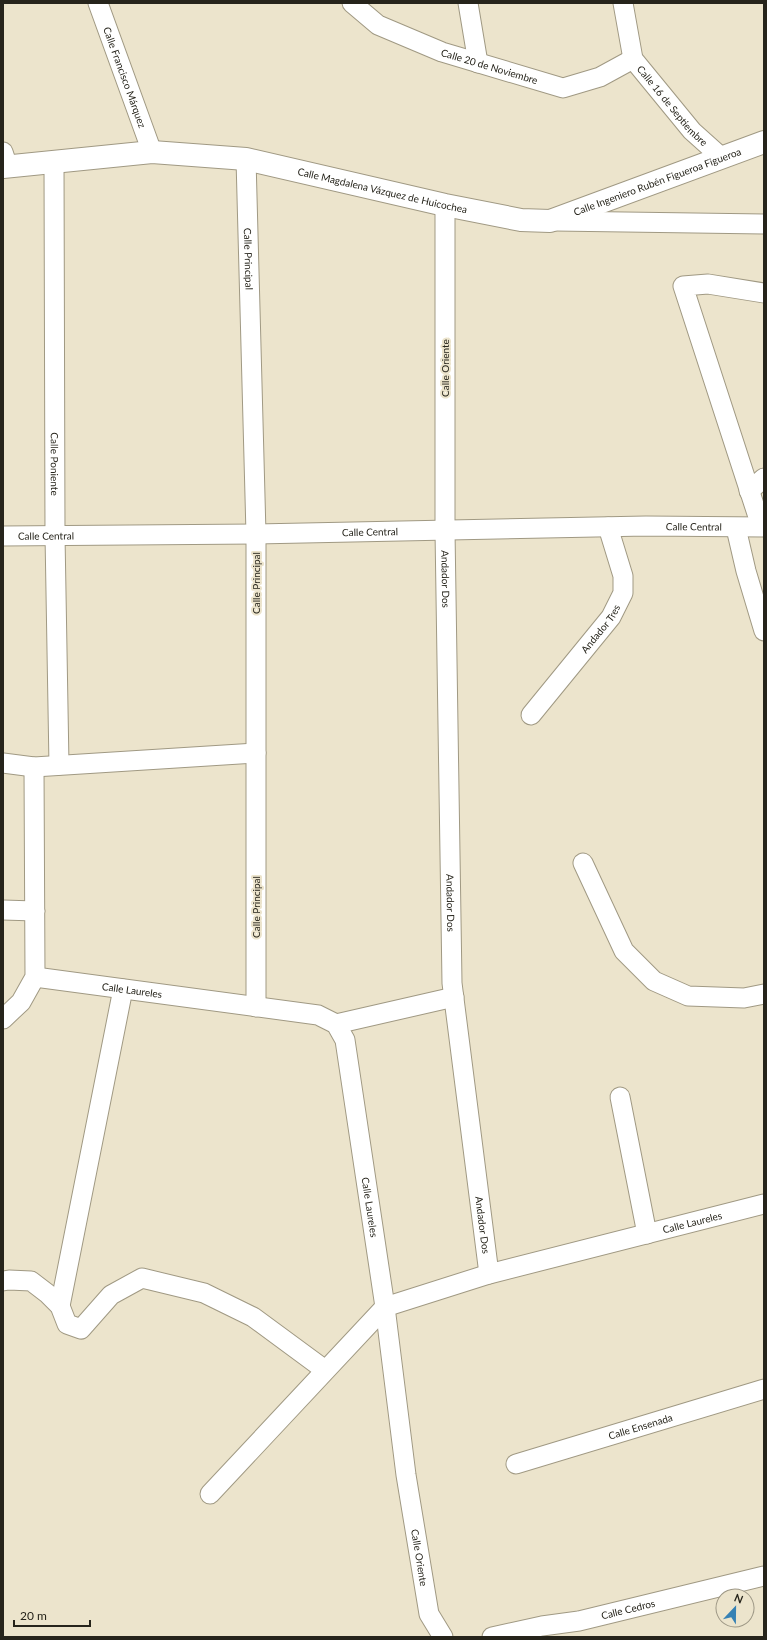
<svg xmlns="http://www.w3.org/2000/svg" width="767" height="1640" font-family="Lato,sans-serif">
<style>
.lines{fill:none;stroke-linecap:round;stroke-linejoin:round}
.minor-casing{stroke:#a09983;stroke-width:21}
.tertiary-casing{stroke:#a09983;stroke-width:24}
.minor{stroke:#fff;stroke-width:19}
.tertiary{stroke:#fff;stroke-width:22}
.labels{text-anchor:middle;stroke-width:4;stroke-linejoin:round;paint-order:stroke}
.street-label{font-size:10px;fill:#26241b;stroke:#ece4cc}
</style>
<rect width="100%" height="100%" fill="#ece4cc"/>
<g class="lines">
<g class="minor-casing">
<g id="minor">
<path id="s1" d="M98,3L152,152"/>
<path id="s2" d="M352,3L378,25L442,52L563,88L600,77L633,59"/>
<path d="M468,3L478,63"/>
<path id="s3" d="M623,3L633,59L692,131L721,157"/>
<path d="M3,152L8,167"/>
<path id="s4" d="M246,159L256,534V1007"/>
<path id="s5" d="M54,162L55,535L59,765"/>
<path id="s6" d="M445,205V531L452,983L489,1274"/>
<path d="M555,221L764,224"/>
<path d="M749,491L764,478"/>
<path d="M761,526L683,286L708,284L764,293"/>
<path d="M736,528L746,571L764,631"/>
<path id="s7" d="M3,536L256,534L646,526L764,527"/>
<path id="s8" d="M531,715L611,617L623,593V576L608,527"/>
<path d="M3,763L34,767L256,753"/>
<path d="M583,863L624,951L654,981L688,996L744,998L764,994"/>
<path d="M3,910L35,911"/>
<path id="s9" d="M35,977L318,1015L336,1024L345,1040L385,1307L406,1475L429,1614L443,1637"/>
<path d="M3,1019L21,1002L35,977L34,767"/>
<path d="M336,1024L454,997"/>
<path d="M620,1097L647,1234"/>
<path d="M3,1281L9,1280L31,1281L48,1294L60,1306L67,1324L81,1329L111,1295L142,1278L204,1293L253,1317L325,1370"/>
<path d="M60,1306L123,989"/>
<path id="s10" d="M516,1464L764,1389"/>
<path id="s11" d="M210,1494L385,1307L489,1274L764,1204"/>
<path id="s12" d="M492,1637L542,1626L579,1621L764,1576"/>
</g>
</g>
<g class="tertiary-casing">
<g id="tertiary">
<path id="s13" d="M3,167L152,152L246,159L445,205L521,220L550,221L764,142"/>
</g>
</g>
<use href="#minor" class="minor"/>
<use href="#tertiary" class="tertiary"/>
</g>
<g class="labels">
<g class="street-label">
<text dy="4" stroke="none"><textPath href="#s2" startOffset="153">Calle 20 de Noviembre</textPath></text>
<text dy="4" stroke="none"><textPath href="#s1" startOffset="79">Calle Francisco Márquez</textPath></text>
<text dy="4" stroke="none"><textPath href="#s3" startOffset="118">Calle 16 de Septiembre</textPath></text>
<text dy="4" stroke="none"><textPath href="#s13" startOffset="669">Calle Ingeniero Rubén Figueroa Figueroa</textPath></text>
<text dy="4" stroke="none"><textPath href="#s13" startOffset="384">Calle Magdalena Vázquez de Huicochea</textPath></text>
<text dy="4" stroke="none"><textPath href="#s4" startOffset="100">Calle Principal</textPath></text>
<text transform="translate(445 368) rotate(-90)" y="4">Calle Oriente</text>
<text dy="4" stroke="none"><textPath href="#s5" startOffset="302">Calle Poniente</textPath></text>
<text dy="4" stroke="none"><textPath href="#s7" startOffset="691">Calle Central</textPath></text>
<text dy="4" stroke="none"><textPath href="#s7" startOffset="367">Calle Central</textPath></text>
<text dy="4" stroke="none"><textPath href="#s7" startOffset="43">Calle Central</textPath></text>
<text dy="4" stroke="none"><textPath href="#s6" startOffset="374">Andador Dos</textPath></text>
<text transform="translate(256 583) rotate(-90)" y="4">Calle Principal</text>
<text dy="4" stroke="none"><textPath href="#s8" startOffset="111">Andador Tres</textPath></text>
<text dy="4" stroke="none"><textPath href="#s6" startOffset="698">Andador Dos</textPath></text>
<text transform="translate(256 907) rotate(-90)" y="4">Calle Principal</text>
<text dy="4" stroke="none"><textPath href="#s9" startOffset="98">Calle Laureles</textPath></text>
<text dy="4" stroke="none"><textPath href="#s9" startOffset="493">Calle Laureles</textPath></text>
<text dy="4" stroke="none"><textPath href="#s11" startOffset="575">Calle Laureles</textPath></text>
<text dy="4" stroke="none"><textPath href="#s6" startOffset="1022">Andador Dos</textPath></text>
<text dy="4" stroke="none"><textPath href="#s10" startOffset="130">Calle Ensenada</textPath></text>
<text dy="4" stroke="none"><textPath href="#s9" startOffset="847">Calle Oriente</textPath></text>
<text dy="4" stroke="none"><textPath href="#s12" startOffset="139">Calle Cedros</textPath></text>
</g>
</g>
<rect width="767" height="1640" fill="none" stroke="#26241b" stroke-width="8"/>
<g transform="translate(735 1608) rotate(22)"><circle r="19" fill="#ece4cc" stroke="#9d9785"/>
<path d="M0-3L7 15L0 10L-7 15Z" fill="#3681b4"/>
<text y="-6" font-size="11" font-weight="bold" text-anchor="middle" fill="#26241b">N</text>
</g>
<path d="M14 1620v6h76v-6" fill="none" stroke="#26241b" stroke-width="2"/>
<text x="20" y="1620" font-size="12" fill="#26241b" stroke="#ece4cc" stroke-width="3" paint-order="stroke">20 m</text>
</svg>
